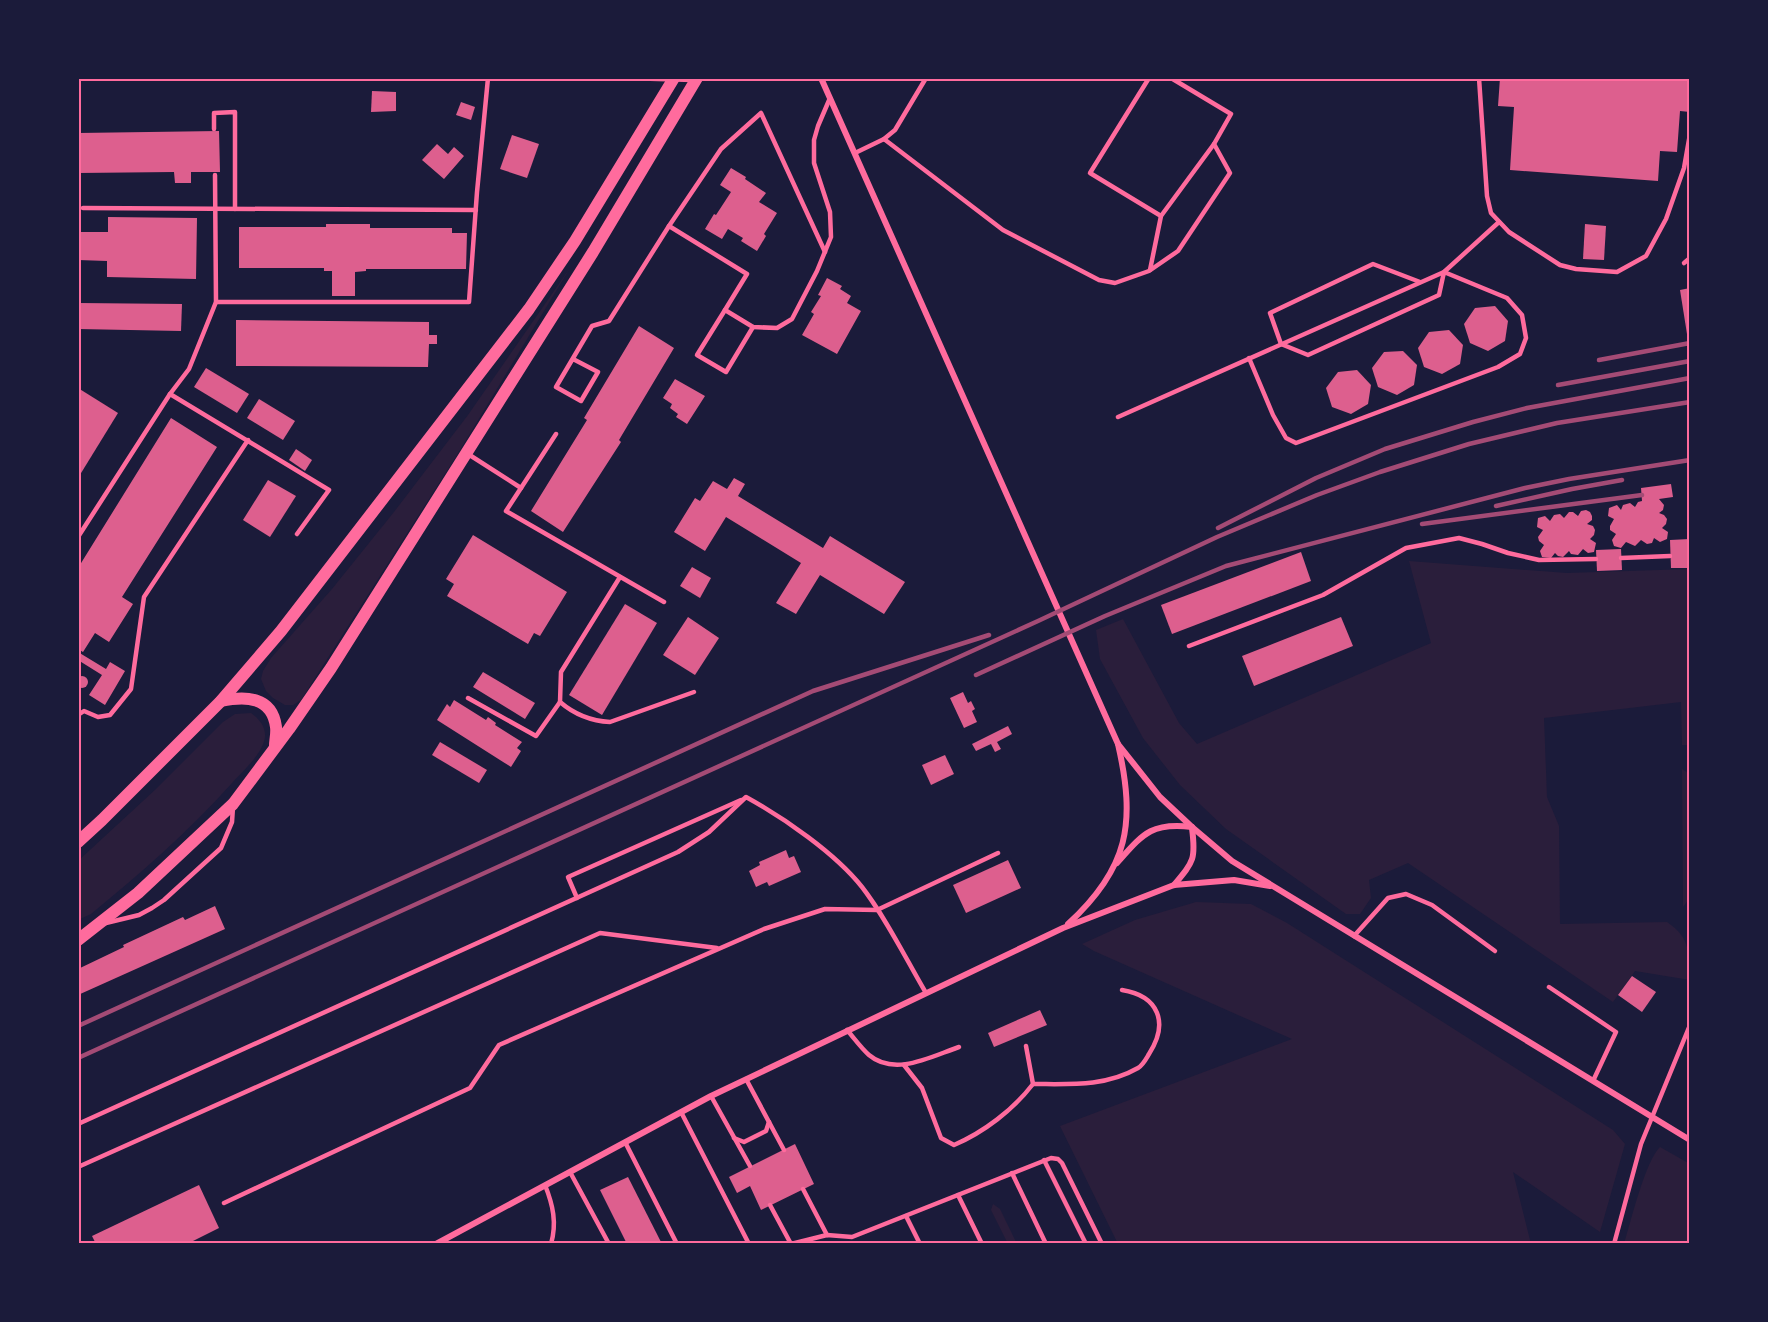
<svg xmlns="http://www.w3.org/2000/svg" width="1768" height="1322" font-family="'Open Sans',sans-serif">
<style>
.green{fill:#2a1e3b}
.building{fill:#dd5f8e}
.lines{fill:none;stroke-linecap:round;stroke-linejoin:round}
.service{stroke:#ff6b9d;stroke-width:4.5}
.minor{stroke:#ff6b9d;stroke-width:6}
.secondary{stroke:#ff6b9d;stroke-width:12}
.rail{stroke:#a44b75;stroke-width:4.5}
.neatline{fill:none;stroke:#ff6b9d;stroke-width:2}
</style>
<rect width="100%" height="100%" fill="#1b1b3a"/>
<g class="green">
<path d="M570,268L457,455L301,700L293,705H285L273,698L266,691L261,679L263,671L271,658L332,589L394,512L468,415Z"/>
<path d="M1409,561L1567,573L1690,569V745H1682L1681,702L1544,718L1547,797L1559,826L1560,924L1667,922C1692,939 1688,953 1690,980L1635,971L1613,1002L1408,863L1369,880L1371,898L1360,914H1346L1226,829L1180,785L1143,738L1100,659L1096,630L1123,619L1179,723L1197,744L1431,643Z"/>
<path d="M251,713C261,720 269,731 263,744C257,759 242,772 232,783C189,831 141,873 91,914L78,920V861L156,789L223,722L235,714Z"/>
<path d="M1682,769L1688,773L1690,777L1689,899L1683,907Z"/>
<path d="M1196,902L1251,904L1287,923L1613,1130L1625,1144L1600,1232L1513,1172L1531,1244H1118L1060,1126L1292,1039L1094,951L1082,944L1135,920Z"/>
<path d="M1660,1147L1690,1164V1244H1624C1631,1221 1645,1162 1660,1147Z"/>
<path d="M993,1204L1000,1209L1017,1244H1008L991,1210Z"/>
</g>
<g class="building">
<path d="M1500,78H1690V112L1680,111L1677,152L1660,151L1658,181L1510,170L1514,107L1498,106Z"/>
<path d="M372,91L396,92V111L371,112Z"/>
<path d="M461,102L475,107L471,120L456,115Z"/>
<path d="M219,131L220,172H191V183H175L174,172L78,173V133Z"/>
<path d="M512,135L539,144L527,178L500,169Z"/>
<path d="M437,144L448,154L454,147L464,156L444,179L422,160Z"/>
<path d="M731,168L746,177L745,179L766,193L759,202L777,213L764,234L766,236L757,251L741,241L743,238L728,229L722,239L705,229L714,214L716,215L731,192L720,185Z"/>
<path d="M108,217L197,218L196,279L107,277V261L78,260V232H108Z"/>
<path d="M326,224H370V228H452V233H467L466,269H366V271L355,272V296H332V271H324V268H239V227H326Z"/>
<path d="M1585,224L1606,226L1604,260L1583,259Z"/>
<path d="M827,278L842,286L840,289L851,296L847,303L861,311L837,354L802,335L814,314L811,312L821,296L818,295Z"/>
<path d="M1690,288V333L1687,334L1680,290Z"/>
<path d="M78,303L182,304L181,331L78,329Z"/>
<path d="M1495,306L1508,321L1505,341L1488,351L1470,343L1464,324L1475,308Z"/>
<path d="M236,320L429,322V335H437V344H429L428,367L236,366Z"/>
<path d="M639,326L674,348L619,440L621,442L563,532L531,511L587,420L584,418Z"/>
<path d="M1449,330L1463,345L1460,364L1442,374L1424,367L1418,348L1429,332Z"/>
<path d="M1403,351L1417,365L1414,385L1397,395L1378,387L1372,368L1384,352Z"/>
<path d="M206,368L249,394L237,413L194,387Z"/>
<path d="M1357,370L1371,385L1368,404L1351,414L1332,407L1326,388L1338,372Z"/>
<path d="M675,379L705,396L687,424L676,417L678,414L670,408L672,404L663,398Z"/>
<path d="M78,388L118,413L78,478Z"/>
<path d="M259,399L295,421L283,440L247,418Z"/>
<path d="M171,418L217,447L122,597L133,604L109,642L95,633L83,652L78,649V568Z"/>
<path d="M296,449L312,460L305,471L289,460Z"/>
<path d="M734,478L745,484L738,496L823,548L830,536L905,582L884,614L820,575L796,614L776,603L801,563L726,517L705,551L674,532L695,498L700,501L713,481L727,489Z"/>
<path d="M268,480L296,496L270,537L243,520Z"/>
<path d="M1671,484L1673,497L1659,499L1664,505L1663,510L1659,513L1664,515L1667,519L1666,524L1662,528L1668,532L1667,539L1660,542L1654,538L1652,543L1647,544L1641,540L1635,546L1626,542L1621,548L1614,546L1612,540L1616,534L1610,530V526L1614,519L1608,516L1609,508L1617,505L1621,510L1623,505L1630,503L1635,507L1638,502L1642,501L1641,488Z"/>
<path d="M1586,510L1590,512L1592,516V520L1587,524L1593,526L1595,530L1594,535L1590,539L1596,543L1594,552L1588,553L1583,549L1578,555L1571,554L1569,551L1563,557L1558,556L1555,553L1551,558L1542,557L1540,551L1544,545L1539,541L1538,537L1543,530L1537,527L1538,518L1545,516L1550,521L1554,515L1560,514L1564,518L1569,512H1573L1578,516L1581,511Z"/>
<path d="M473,535L567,592L540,636L534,633L528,644L447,596L454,584L446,579Z"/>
<path d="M1690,539V568H1671L1670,540Z"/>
<path d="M1621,549L1622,570L1597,571L1596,550Z"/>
<path d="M1301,552L1311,581L1172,634L1161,605Z"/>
<path d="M692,567L711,578L700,598L680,586Z"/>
<path d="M625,604L657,623L602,715L569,695Z"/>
<path d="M688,617L719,638L695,675L663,655Z"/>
<path d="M1341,617L1353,646L1254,686L1242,656Z"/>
<path d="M78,652L106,669L110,662L125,671L105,705L89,695L102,675L78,660Z"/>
<path d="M483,672L535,703L525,719L473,687Z"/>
<circle cx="82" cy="682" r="6"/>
<path d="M963,692L968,703L971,701L975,709L972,711L977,722L964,728L950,698Z"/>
<path d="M454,700L486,720L488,717L496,723L495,725L522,742L517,748L521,751L511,767L437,720L447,704L450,707Z"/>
<path d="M1008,726L1012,734L997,742L1001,749L995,752L991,744L976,751L972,744Z"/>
<path d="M440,742L487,770L479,783L432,755Z"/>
<path d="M945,755L954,774L931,785L922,765Z"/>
<path d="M786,850L789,858L794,856L801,872L769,886L767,882L756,887L749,871L760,865L759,862Z"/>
<path d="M1008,860L1021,888L966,913L953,885Z"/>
<path d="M215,906L225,929L78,995V969L124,947L123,945L183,917L185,920Z"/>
<path d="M1632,976L1656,992L1642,1012L1618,995Z"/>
<path d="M1040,1010L1047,1025L994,1047L988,1033Z"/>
<path d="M795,1144L814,1184L761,1210L750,1186L737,1193L729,1177Z"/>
<path d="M628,1177L662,1244H627L600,1190Z"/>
<path d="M199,1185L219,1228L187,1244H96L92,1236Z"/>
</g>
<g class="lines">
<g class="service">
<path d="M624,78L693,80"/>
<path d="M1149,78L1090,173L1161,216"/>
<path d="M1479,78L1487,196L1491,213L1509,232L1560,265L1576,269L1617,272L1646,256L1666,219L1684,168L1690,134"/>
<path d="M214,129V113L235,112V209"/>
<path d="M884,139L895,130L926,78"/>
<path d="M855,153L884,139L1003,230L1099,280L1115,283L1149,271L1178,251L1230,173L1214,144L1231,114L1171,78"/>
<path d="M83,208L476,210"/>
<path d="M669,226L721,149L761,113L825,252"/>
<path d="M1684,263L1690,258"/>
<path d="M1150,270L1161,216L1214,144"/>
<path d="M216,302H469L477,192L488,78"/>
<path d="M725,310L697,355L726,372L753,327"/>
<path d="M1249,358L1273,415L1286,438L1296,443L1498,367L1520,354L1526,338L1522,315L1507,298L1444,272L1439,295L1308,355L1281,344L1270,313L1373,264L1420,282"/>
<path d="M573,359L598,372L581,401L556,387L592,326L609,321L669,226L747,274L725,310L753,327L777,328L792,319L817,271L831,237L830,212L814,163V140L818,126L830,98"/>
<path d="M170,394L329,490L297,534"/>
<path d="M1118,417L1444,272L1499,222"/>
<path d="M468,454L521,488L556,434"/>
<path d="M521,488L506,511L664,602"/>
<path d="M78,537L170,394L189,369L216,302L215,175"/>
<path d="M1621,558L1670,556"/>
<path d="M620,577L561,672L560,702C574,714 590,721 610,722L694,692"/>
<path d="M1189,646L1323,595L1406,548L1459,538L1482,544L1508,553L1539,560L1596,559"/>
<path d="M468,698L536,736L560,702"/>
<path d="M78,715L84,711L98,717L110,715L131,689L144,597L248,440"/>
<path d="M577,898L568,877L741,800"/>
<path d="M106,923L139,915L152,908L164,900L221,848L232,822L233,807"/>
<path d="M1354,936L1388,898L1406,894L1432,905L1495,951"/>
<path d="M1549,987L1616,1032L1593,1081"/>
<path d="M847,1030C854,1038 861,1048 869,1055C895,1077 932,1056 959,1047"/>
<path d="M904,1065L922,1088L941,1138L954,1145C984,1132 1013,1110 1033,1084L1026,1046"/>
<path d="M746,1079L784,1150"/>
<path d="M1033,1084C1069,1084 1105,1087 1138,1068C1143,1065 1146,1059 1149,1054C1169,1023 1159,996 1122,990"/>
<path d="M711,1096L750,1166"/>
<path d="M681,1112L749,1244"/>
<path d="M78,1124L678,852L709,832L746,797C784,818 835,853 862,887C886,918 906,959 926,993"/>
<path d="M734,1138L744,1142L766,1131L769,1122"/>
<path d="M625,1142L677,1244"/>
<path d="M1044,1160L1086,1244"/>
<path d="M78,1167L600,933L717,948"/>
<path d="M570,1172L609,1244"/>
<path d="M1012,1173L1046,1244"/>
<path d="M545,1185C553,1205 557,1223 551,1244"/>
<path d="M803,1189L827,1235"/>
<path d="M958,1195L982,1244"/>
<path d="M224,1203L470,1088L499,1045L764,929L825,909L877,910L998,853"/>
<path d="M770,1205L791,1244"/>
<path d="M906,1216L920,1244"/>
<path d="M791,1244L827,1235L852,1237L1051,1158L1058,1159L1062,1163L1102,1244"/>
<path d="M1614,1244L1641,1144L1690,1025"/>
</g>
<g class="minor">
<path d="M821,78L1118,744L1160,797L1192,827L1232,861L1690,1140"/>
<path d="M1117,863C1143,834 1151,822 1192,827"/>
<path d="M1174,885C1194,861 1196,859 1192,828"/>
<path d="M1068,924C1129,868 1136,823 1118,744"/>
<path d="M436,1244L711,1096L1063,928L1174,885L1234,880L1270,886"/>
</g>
<g class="secondary">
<path d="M221,701C245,696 272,696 276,727C277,733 275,740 275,746"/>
<path d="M78,842L102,820L221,701L281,631L529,309L575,241L674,78"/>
<path d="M78,940L138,893L233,804L289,729L331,668L593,252L697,78"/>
</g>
<g class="rail">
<path d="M1599,360L1690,343"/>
<path d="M1558,385L1690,361"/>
<path d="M1496,506L1572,489L1622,480"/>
<path d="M1422,524L1642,495"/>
<path d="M1218,528L1316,478L1385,449L1473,422L1527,408L1690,378"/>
<path d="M976,675L1105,616L1226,566L1525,488L1569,479L1690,460"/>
<path d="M78,1026L813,691L989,635"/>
<path d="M78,1058L1038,621L1217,537L1317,495L1380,472L1469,444L1557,423L1690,402"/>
</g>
</g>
<rect width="1768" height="1322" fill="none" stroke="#1b1b3a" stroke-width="159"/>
<rect x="80" y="80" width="1608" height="1162" class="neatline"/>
</svg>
